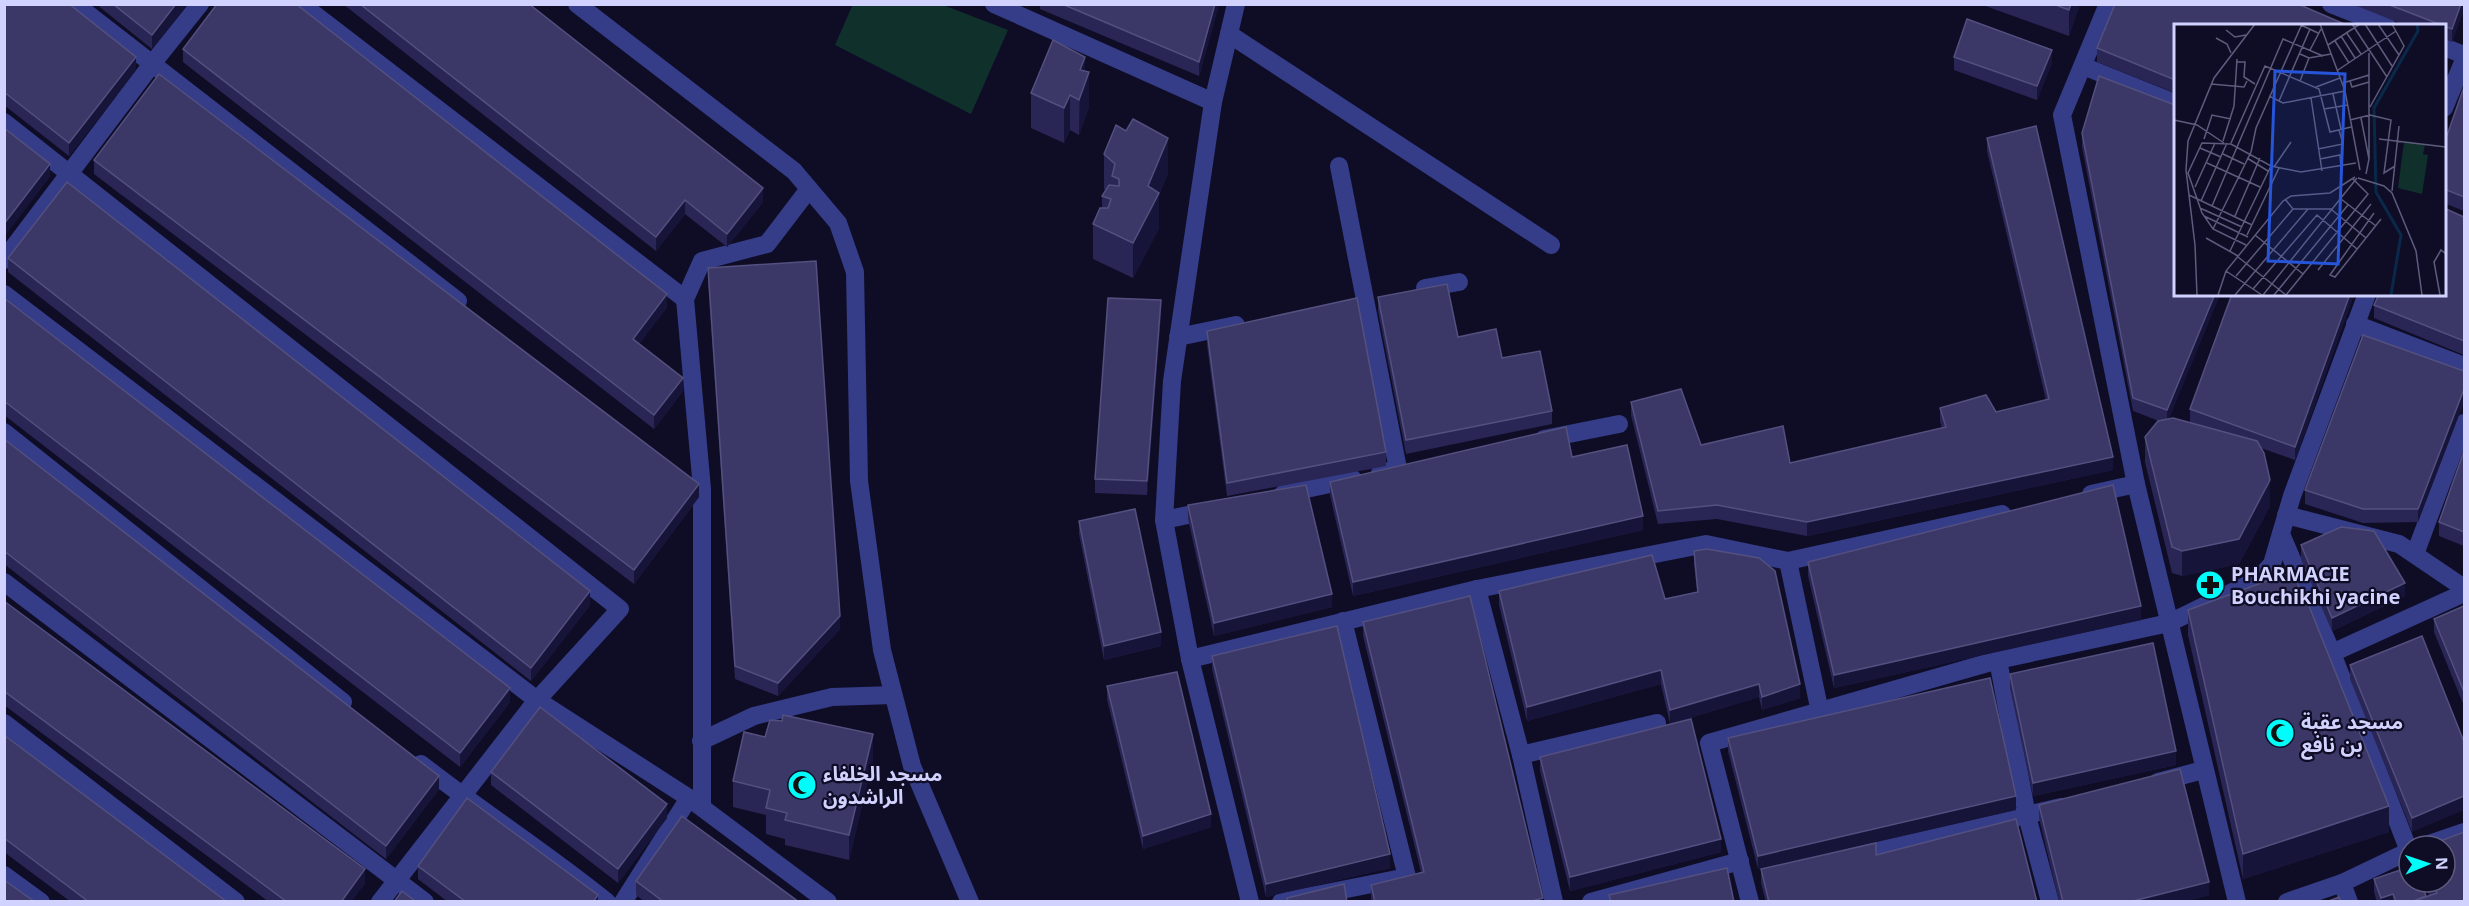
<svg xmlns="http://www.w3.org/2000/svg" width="2469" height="906" font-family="'Noto Sans','Noto Sans Arabic',sans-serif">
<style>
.green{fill:#10302b}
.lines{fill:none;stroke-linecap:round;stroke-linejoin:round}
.minor{stroke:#353c88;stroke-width:18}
.wall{fill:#292555}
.shaded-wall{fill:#17143a}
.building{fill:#3b3867;stroke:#53507f;stroke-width:1.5}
.labels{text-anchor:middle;stroke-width:4.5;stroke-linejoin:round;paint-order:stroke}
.poi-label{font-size:20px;font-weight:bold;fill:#d2d2ff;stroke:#0f0d26;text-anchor:start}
.inset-river{fill:none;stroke:#09284a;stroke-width:3}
.inset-road{fill:none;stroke:#5d5c7d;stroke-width:1.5}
.view{fill:#2655da;fill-opacity:0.15;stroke:#2655da;stroke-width:3}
.inset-edge{fill:none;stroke:#d2d2ff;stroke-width:3}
</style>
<rect width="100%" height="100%" fill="#0f0d26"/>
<path class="green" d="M853,4L943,5L1008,30L971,114L835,45Z"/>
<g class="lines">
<g class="minor">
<path d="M75,4L458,301"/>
<path d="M301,4L685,299"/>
<path d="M577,4L794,171L838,223L855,272L859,481L882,650L912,766L970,902"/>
<path d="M994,4L1213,102"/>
<path d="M1236,4L1213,102L1172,381L1164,520L1190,659L1250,902"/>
<path d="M2108,4L2062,115L2136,484L2237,902"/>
<path d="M2331,4L2387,26"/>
<path d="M1229,34L1551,245"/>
<path d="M2444,47L2464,55"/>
<path d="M2083,66L2175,103"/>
<path d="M2444,108L2464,60"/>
<path d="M4,122L620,609L537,700L380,902"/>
<path d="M1339,166L1398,469L1380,473"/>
<path d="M4,260L152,64L200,4"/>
<path d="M1425,288L1459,282"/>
<path d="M4,294L537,700L689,798L828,902"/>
<path d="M2355,324L2464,366"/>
<path d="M1178,337L1236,325"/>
<path d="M4,432L343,702"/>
<path d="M1544,439L1619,424"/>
<path d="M1283,494L1353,479"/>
<path d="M2091,494L2136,484"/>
<path d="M2286,515L2399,544L2464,588"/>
<path d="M1164,520L1212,510"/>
<path d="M2281,534L2332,653L2409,851"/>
<path d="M2415,554L2464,423"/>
<path d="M1788,561L1820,712"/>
<path d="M4,582L425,902"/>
<path d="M1477,589L1521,755L1554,902"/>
<path d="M2332,653L2464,593"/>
<path d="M1190,659L1477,589L1706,544L1788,561L2002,514"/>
<path d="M1998,660L2027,816L2050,902"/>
<path d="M4,723L236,902"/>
<path d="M701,741L754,716L832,697L893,695"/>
<path d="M1521,755L1657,723"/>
<path d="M421,764C482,812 547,853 607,902"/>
<path d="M2158,782L2203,770"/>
<path d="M702,807V489L685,299L702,261L767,244L809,189"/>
<path d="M2423,846L2464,832"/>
<path d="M1851,855L2061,807"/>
<path d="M4,875L41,902"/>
<path d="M2342,883L2349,902"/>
<path d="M623,902L689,798"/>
<path d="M1281,902L1407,877L1343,621"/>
<path d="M1591,902L1740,861"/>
<path d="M1750,902L1709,743L1998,660L2169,623L2259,579L2272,564L2292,496L2367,294"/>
<path d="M2287,902L2342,883L2409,851"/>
</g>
</g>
<g class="wall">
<path d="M4,4L136,70L69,156L4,105Z"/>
<path d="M96,4H187L152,49Z"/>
<path d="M343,4H529L763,202L727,247L685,214L656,251Z"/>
<path d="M1040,4H1219L1199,76L1040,9Z"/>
<path d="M1980,4H2080L2069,36Z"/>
<path d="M2352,4H2464V9L2452,42L2444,39V26H2407Z"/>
<path d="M2175,26V93L2097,62V48Z"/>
<path d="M183,49L667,307L639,344L683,391L654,429L183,62Z"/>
<path d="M1954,57L2052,63L2037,100L1954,70Z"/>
<path d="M1085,71L1089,107L1079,135L1070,130L1064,143L1031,128V93Z"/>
<path d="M2464,87V211L2444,203V144Z"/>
<path d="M2082,133L2220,294L2169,418L2190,422V409L2232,294H2354L2295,460L2261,448L2270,506L2239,564L2182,576L2172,573L2145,462V437L2159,421L2133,411L2082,147Z"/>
<path d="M1987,138L2113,470L1807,536L1717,519L1658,524L1631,415V402L1701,445L1790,463L1942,428L1940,421V408L1996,412L2046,400L1987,151Z"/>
<path d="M1104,154L1168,173L1159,195V228L1133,278L1093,259V224L1102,208V196L1106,190L1104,189Z"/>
<path d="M94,160L699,497L634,584L94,174Z"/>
<path d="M2464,217V355L2374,318V305Z"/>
<path d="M8,258L590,605L531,681L8,272Z"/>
<path d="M708,268L840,629L778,696L735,679L708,282Z"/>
<path d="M1378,297L1502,358L1552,411V424L1406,454L1378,311Z"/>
<path d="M4,298L510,702L460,767L4,415Z"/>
<path d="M1161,314L1147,495L1095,493V479Z"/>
<path d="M1207,331L1386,452V466L1227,496L1207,345Z"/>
<path d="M2464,371V402L2418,522L2363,523L2305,504V490Z"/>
<path d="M4,439L439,789L386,859L4,564Z"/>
<path d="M2464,451V546L2439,536V522Z"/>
<path d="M1572,457L1643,530L1353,596L1330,495V482Z"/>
<path d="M1188,505L1332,607L1214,636L1188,519Z"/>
<path d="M1079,521L1161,646L1104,660L1079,534Z"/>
<path d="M2301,545L2405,596L2332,631L2301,559Z"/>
<path d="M1694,551L1800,698L1762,710L1759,697L1670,724L1661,684L1527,721L1499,605V591L1665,599L1697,592L1694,565Z"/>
<path d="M1808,562L2141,620L1834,688L1808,576Z"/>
<path d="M4,601L365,883L351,902H269L4,705Z"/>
<path d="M2464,606V706L2434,632V619Z"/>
<path d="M2188,610L2389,832L2243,879L2188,635Z"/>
<path d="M1363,622L1543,902H1371V885L1421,872L1363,636Z"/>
<path d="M1212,656L1390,868L1266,897L1212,669Z"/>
<path d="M2350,665L2464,742L2412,832L2350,679Z"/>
<path d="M2010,674L2176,765L2033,796L2010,688Z"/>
<path d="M1107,686L1211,827L1143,849L1107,699Z"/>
<path d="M4,735L227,902H71L4,852Z"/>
<path d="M1728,738L2016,810L1758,869L1728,751Z"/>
<path d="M1540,757L1721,852L1570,891L1540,771Z"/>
<path d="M873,760L849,860L785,845V839L766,834V815L733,807V781Z"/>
<path d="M491,772L667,818L618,883L491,785Z"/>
<path d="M2039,805L2209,895L2183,902H2059L2039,818Z"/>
<path d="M1876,855L2037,902H1766L1761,883V869Z"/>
<path d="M418,866L598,902H448L418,879Z"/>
<path d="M2374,879L2426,896L2429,895L2424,882H2445L2464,902H2377L2374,892Z"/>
<path d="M636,881L799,902H645L636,895Z"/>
</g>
<g class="shaded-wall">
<path d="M176,4H187L152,49V35Z"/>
<path d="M1215,4H1219L1199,76V62Z"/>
<path d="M2071,4H2080L2069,36V10Z"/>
<path d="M2461,4H2464V9L2452,42V29Z"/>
<path d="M2052,50V63L2037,100V86Z"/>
<path d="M136,57V70L69,156V143Z"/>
<path d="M1085,57V83L1089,72V107L1079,135L1080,70Z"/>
<path d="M1070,95V130L1064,143V108Z"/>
<path d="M1168,138V173L1159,195V228L1133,278V243L1148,186Z"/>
<path d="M50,164V177L4,237V224Z"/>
<path d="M763,188V202L727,247V234Z"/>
<path d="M685,200V214L656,251V237Z"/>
<path d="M667,294V307L633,352V339Z"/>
<path d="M2215,294H2220L2167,424V410Z"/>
<path d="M2350,294H2354L2295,460V447Z"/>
<path d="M1161,300V314L1147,495V481Z"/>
<path d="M683,378V391L654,429V415Z"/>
<path d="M2464,389V402L2418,522V509Z"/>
<path d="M2113,457V470L1807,536V522Z"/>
<path d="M2270,480V506L2239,564L2182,576V551Z"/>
<path d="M699,484V497L634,584V570Z"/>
<path d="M1643,516V530L1353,596V582Z"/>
<path d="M2405,583V596L2332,631V618Z"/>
<path d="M590,591V605L531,681V668Z"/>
<path d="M1332,594V607L1214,636V623Z"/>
<path d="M2141,606V620L1834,688V675Z"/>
<path d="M840,616V629L778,696V683Z"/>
<path d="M1161,632V646L1104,660V646Z"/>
<path d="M1661,670V684L1527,721V707Z"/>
<path d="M1759,684V697L1670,724V710Z"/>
<path d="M1800,684V698L1762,710V697Z"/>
<path d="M510,688V702L460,767V753Z"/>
<path d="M873,734V760L849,860V835Z"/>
<path d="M2176,751V765L2033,796V783Z"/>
<path d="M439,776V789L386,859V846Z"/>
<path d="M2016,796V810L1758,869V856Z"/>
<path d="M2464,796V810L2412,832V818Z"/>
<path d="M667,804V818L618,883V869Z"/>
<path d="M2389,806V832L2243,879V854Z"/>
<path d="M1211,814V827L1143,849V836Z"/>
<path d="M1721,839V852L1570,891V877Z"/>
<path d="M1390,854V868L1266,897V884Z"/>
<path d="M365,869V883L351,902H341Z"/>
<path d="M2209,882V895L2183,902H2129Z"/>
<path d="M2393,894V902H2381V898Z"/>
<path d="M598,895V902H593Z"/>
<path d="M1543,898V902H1529Z"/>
</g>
<g class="building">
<path d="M4,4H69L136,57L69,143L4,92Z"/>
<path d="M113,4H176L152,35Z"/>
<path d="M217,4H296L667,294L633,339L683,378L654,415L183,49Z"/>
<path d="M360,4H529L763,188L727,234L685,200L656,237Z"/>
<path d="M1062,4H1215L1199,62Z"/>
<path d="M2053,4H2071L2069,10Z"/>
<path d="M2115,4H2298L2349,26H2175V80L2097,48Z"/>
<path d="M2387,4H2461L2452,29Z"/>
<path d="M1967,19L2052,50L2037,86L1954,57Z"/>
<path d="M1053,40L1085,57L1080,70L1089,72L1079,100L1070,95L1064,108L1031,93Z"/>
<path d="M159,74L699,484L634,570L94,160Z"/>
<path d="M2099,76L2175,105V294H2215L2167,410L2133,398L2082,133Z"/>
<path d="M2464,87V197L2444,189V144Z"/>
<path d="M1133,119L1168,138L1148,186L1159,193L1133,243L1093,224L1100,208H1108L1111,199L1102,196L1109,185L1119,186V179L1112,176L1115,164L1104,154L1116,125L1126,131Z"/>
<path d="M2036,126L2113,457L1807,522L1717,505L1658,511L1631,402L1681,389L1701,445L1783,426L1790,463L1946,427L1940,408L1986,395L1996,412L2049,399L1987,138Z"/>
<path d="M4,128L50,164L4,224Z"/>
<path d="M67,182L590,591L531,668L8,258Z"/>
<path d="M2444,208L2464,217V341L2374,305L2379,294H2444Z"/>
<path d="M816,261L840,616L778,683L735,666L708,268Z"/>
<path d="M1447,284L1458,337L1496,329L1502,358L1540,351L1552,411L1406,440L1378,297Z"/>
<path d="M2232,294H2350L2295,447L2190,409Z"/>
<path d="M4,298L510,688L460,753L4,401Z"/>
<path d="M1108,298L1161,300L1147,481L1095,479Z"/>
<path d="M1357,298L1386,452L1227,483L1207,331Z"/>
<path d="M2363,335L2464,371V389L2418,509H2363L2305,490Z"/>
<path d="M2173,418L2257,441L2264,453L2270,480L2239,539L2182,551L2172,547L2145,437L2158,421Z"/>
<path d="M1566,427L1572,457L1627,445L1643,516L1353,582L1330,482Z"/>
<path d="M4,439L439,776L386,846L4,551Z"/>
<path d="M2464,451V532L2439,522Z"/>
<path d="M1306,485L1332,594L1214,623L1188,505Z"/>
<path d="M2113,485L2141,606L1834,675L1808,562Z"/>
<path d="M1135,509L1161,632L1104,646L1079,521Z"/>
<path d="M2341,527L2374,531L2405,583L2332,618L2301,545Z"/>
<path d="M1707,549L1759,558L1775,571L1800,684L1762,697L1759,684L1670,710L1661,670L1527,707L1499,591L1652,555L1665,599L1698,592L1694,551Z"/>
<path d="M2291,572L2307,601L2389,806L2243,854L2188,610Z"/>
<path d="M1470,596L1543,898L1529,902H1375L1371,885L1424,872L1363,622Z"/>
<path d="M4,601L365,869L341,902H287L4,691Z"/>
<path d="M2464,606V692L2434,619Z"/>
<path d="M1337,626L1390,854L1266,884L1212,656Z"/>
<path d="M2422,636L2464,742V796L2412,818L2350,665Z"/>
<path d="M2153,643L2176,751L2033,783L2010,674Z"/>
<path d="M1177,672L1211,814L1143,836L1107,686Z"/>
<path d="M1990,678L2016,796L1758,856L1728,738Z"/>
<path d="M540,707L667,804L618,869L491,772Z"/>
<path d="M783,715L873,734L849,835L785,820L787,813L766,808L770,790L733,781L744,732L765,737L770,720L782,721Z"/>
<path d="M1691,719L1721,839L1570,877L1540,757Z"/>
<path d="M4,735L227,902H89L4,838Z"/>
<path d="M2180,769L2209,882L2129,902H2063L2039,805Z"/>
<path d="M467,798L598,895L593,902H466L418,866Z"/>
<path d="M682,816L799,902H664L636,881Z"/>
<path d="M2016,819L2037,902H1769L1761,869L1876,843V855Z"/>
<path d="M2464,832V902H2411L2437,893L2432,882H2445V846H2427Z"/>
<path d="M2409,867V882H2421L2426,896L2411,902H2396L2393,894L2381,898L2374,879Z"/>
<path d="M1727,868L1734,902H1611L1609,895Z"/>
<path d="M4,880L35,902H4Z"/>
<path d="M1344,884L1347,902H1288L1287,898Z"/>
<path d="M402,891L416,902H394Z"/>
<path d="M2339,897L2341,902H2326Z"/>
</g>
<defs>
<g id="pharmacy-disc" transform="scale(1.5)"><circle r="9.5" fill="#00fdf9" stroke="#0f0d26"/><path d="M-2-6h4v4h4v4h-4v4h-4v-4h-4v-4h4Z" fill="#111"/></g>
<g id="mosque-disc" transform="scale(1.5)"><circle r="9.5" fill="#00fdf9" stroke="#0f0d26"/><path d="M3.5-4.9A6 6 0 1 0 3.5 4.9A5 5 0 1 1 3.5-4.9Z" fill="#111"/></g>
</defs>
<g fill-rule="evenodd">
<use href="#pharmacy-disc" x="2210" y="585"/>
<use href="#mosque-disc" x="2280" y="733"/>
<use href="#mosque-disc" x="802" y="785"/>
</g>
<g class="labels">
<g class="poi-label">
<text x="2231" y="581">PHARMACIE<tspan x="2231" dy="23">Bouchikhi yacine</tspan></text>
<text x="2301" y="729">مسجد عقبة<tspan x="2301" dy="23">بن نافع</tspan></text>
<text x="823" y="781">مسجد الخلفاء<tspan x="823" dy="23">الراشدون</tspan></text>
</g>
</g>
<g transform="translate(2174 24)">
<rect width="272" height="272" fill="#0f0d26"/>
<path d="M230,118L251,121L249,130L254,131L248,170L224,164Z" fill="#10302b"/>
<path class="inset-river" d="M217,271L227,211L202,168L200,84L244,7L243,0"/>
<path class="inset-road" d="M146,0L171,67L186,146M178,0L213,53M191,0L218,42M204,0L225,31M127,1L144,9M52,6L61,13L72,11M172,8L187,30M167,12L181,34M42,14L53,20L57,29M161,17L175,39M154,21L186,0M136,26L147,5M195,29V135M126,30L135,34L157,30M63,38H71L70,53L81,60M164,46L222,7M126,57L135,34M176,57L178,63L195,58M169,59L195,51M37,60L70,63L73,57M142,63L166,54M159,70L167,105M95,72L109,79L171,67M137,74L148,147M105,77L136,5M196,83L230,22L218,0M150,85L174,81M187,94L195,135L192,150M0,96L23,101L50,119M176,96L196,91L217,96L210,149L221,142M30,115L38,91L57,95M205,115L272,123M49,117L60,82L63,35M57,119L91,42L145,65L156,108L177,103M26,124L47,133M144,125L169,120L165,106M49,130L70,140M73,134L94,147M146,135L166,131L167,143M33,139L86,163M100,143L117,118M184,154L210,162L218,169L242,227L248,271M21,163L41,119M218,167L225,102M15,171L78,201M111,175L119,185H158M167,175L202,202M27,177L53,119M38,182L109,15L149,32M26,184L68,203M158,186L192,214M200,189L156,251L161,253L207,195M30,192L74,213M61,192L86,134M39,205L77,128L82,104L128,0M73,211L105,144M81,211L129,250M32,214L64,232M72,221L39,205L28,189L14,149L28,119L57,120L97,142L127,148L182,139M56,227L97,142M64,233L112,271M144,246L197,180M52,247L88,271M62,252L119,185M79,265L143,191L183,225M23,271L21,221L12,146L14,117L40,54L81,0M44,271L52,247L109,177L117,172L156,169L181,153M61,271L134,185M89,271L183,154M100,271L174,181M112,271L194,170L179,155M266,271L260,238L267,226L272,230"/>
<path class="view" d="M101,47L171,50L164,240L94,237Z"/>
<rect width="272" height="272" class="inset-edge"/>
</g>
<rect width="2469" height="906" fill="none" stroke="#d2d2ff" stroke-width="12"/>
<g transform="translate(2427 864) rotate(88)"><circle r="28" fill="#0f0d26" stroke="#5d5c7d" stroke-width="1.5"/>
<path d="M0-4.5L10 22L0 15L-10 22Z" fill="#00fdf9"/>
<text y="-9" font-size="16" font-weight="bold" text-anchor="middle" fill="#d2d2ff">N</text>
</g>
</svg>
